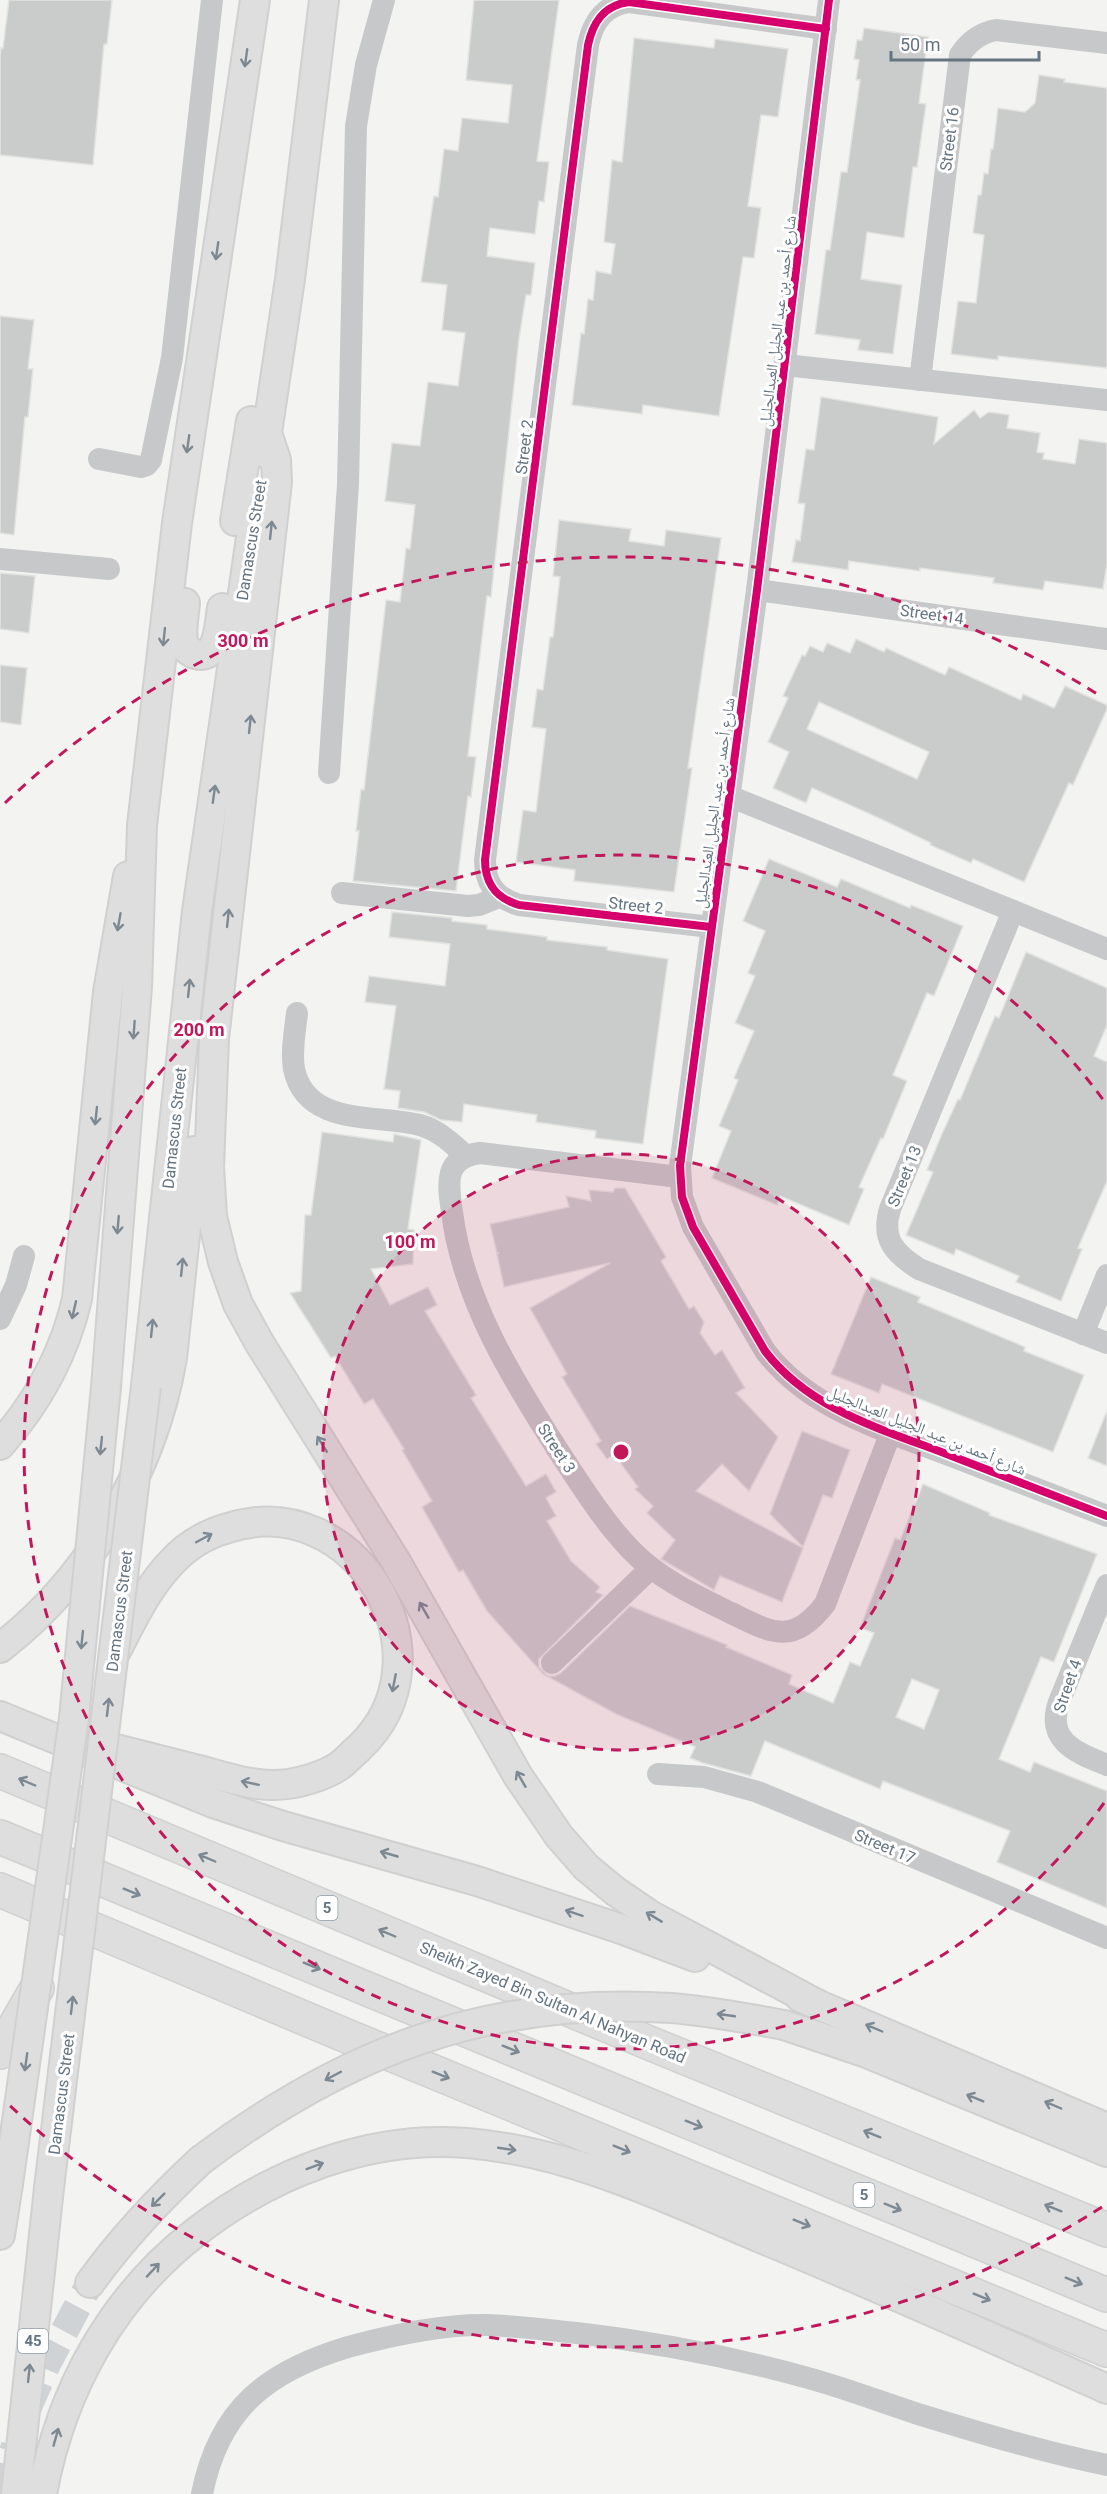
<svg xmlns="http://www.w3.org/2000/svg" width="1107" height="2494" font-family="Roboto,'Noto Naskh Arabic',sans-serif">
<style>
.building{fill:#cacccc;stroke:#e2e2e1;stroke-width:1.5;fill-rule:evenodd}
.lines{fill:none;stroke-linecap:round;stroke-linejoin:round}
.major-tunnel{stroke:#cfd3d5;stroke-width:28;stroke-dasharray:28 14;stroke-linecap:butt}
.major-casing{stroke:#d0d0d0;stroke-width:32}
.highway-casing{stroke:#cfd0d0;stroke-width:36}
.minor{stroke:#c7c8c9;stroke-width:22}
.major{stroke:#dddedd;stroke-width:28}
.highway{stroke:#dddedd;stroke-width:33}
.major-bridge-casing{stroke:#d0d0d0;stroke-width:32;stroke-linecap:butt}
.major-bridge{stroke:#dddedd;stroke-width:28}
.cycleway-casing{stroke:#fff;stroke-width:11}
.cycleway{stroke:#d6006c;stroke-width:8}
.oneway{stroke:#7c8993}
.ring{fill:none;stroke:#c2185b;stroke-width:3;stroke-dasharray:10 8}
.labels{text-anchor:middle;stroke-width:6;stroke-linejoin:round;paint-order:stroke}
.shield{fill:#fff;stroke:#929ea7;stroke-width:1.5}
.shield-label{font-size:15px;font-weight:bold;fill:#647481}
.street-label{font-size:16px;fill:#647481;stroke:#fff}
.centre{fill:#c2185b;stroke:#fff;stroke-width:3}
.ring-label{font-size:18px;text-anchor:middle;font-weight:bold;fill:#c2185b;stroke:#fff;stroke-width:6;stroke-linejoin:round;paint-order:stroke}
</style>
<rect width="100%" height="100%" fill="#f3f3f1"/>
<g class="building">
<path d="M9,0H112L107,44H104L93,165L0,155V57L1,48H3Z"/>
<path d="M474,0H559L537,161L549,162L544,202L539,201L535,234L490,228L487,256L535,263L531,295H526L519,339L491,597L487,596L468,756L476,757L471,797L468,796L456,891L353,881L359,831H356L361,789L364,790L386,600L400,602L406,548L410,549L415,505L385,501L392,443L420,446L428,382L458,386L465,333L442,330L447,285L421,282L434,196L438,197L444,149L458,151L462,118L508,123L512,85L466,80Z"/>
<path d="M864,28L928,37L919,103L926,104L917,167H913L904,238L867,232L861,279L902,285L893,354L858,350L860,340L815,334L826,250H830L841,172H847L860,80H856L859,60L854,59L857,40H862Z"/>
<path d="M634,38L714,48L715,39L788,49L778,117L761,115L748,206L761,208L754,258L743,257L719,416L643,405L642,414L572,405L581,333L584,334L588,299L593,300L596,271L611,274L615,244L604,242L612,160L622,162Z"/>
<path d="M1039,75L1065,79L1064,82L1107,88V368L998,356V360L951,354L958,301L976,303L984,235L973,233L978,195H981L984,173L988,174L991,149H993L998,108L1025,112L1035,103Z"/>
<path d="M0,316L34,320L28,369H33L28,417H25L14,535L0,533Z"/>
<path d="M821,397L938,417L934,444L974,410L980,418L989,412L1009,415L1007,428L1040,433L1037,452L1044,453L1043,459L1075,464L1079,439L1107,443V563L1103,589L1045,581L1043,590L993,583L994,578L920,568V571L849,561L848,570L792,562L796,540L800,541L805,504L798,503L806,449L814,450Z"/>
<path d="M559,520L631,529L629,541L664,546L666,530L721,538L688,768H692L674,892L574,881L575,870L516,862L523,810L536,812L546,729L532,727L537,689L543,690L550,637H553L560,577L553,576Z"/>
<path d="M0,573L35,576L29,633L0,629Z"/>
<path d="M856,639L884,652L886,648L945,675L949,667L1021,700L1023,694L1054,708L1065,686L1107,705V709L1073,785L1069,783L1024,882L973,859L971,863L930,845L931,843L881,819L812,788L806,803L773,788L789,752L768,742L788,698L783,696L802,655L805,656L810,646L823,652L827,643L850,653ZM819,702L929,752L917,779L807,729Z"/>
<path d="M0,665L27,668L21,725L0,722Z"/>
<path d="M769,859L837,887L841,879L910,908L911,905L963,926L934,996L927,993L893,1075L907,1081L883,1139L881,1138L859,1187L864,1189L849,1225L780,1196L777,1205L712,1178L731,1131L719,1126L738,1080L734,1078L754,1031L735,1023L755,976L748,973L765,931L743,921Z"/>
<path d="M392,912L452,918V921L487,925V929L547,937V940L607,947V950L668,959L643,1144L595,1138L596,1131L536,1122L537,1115L464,1104L462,1122L441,1120L424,1112L398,1108L400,1091L384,1089L396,1006L365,1002L369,976L445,986L450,944L389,937Z"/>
<path d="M1026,952L1107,988V1025L1094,1056L1107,1062V1181L1078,1248L1082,1249L1061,1301L1016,1282L1019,1276L956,1249L954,1255L906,1235L933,1172L927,1170L941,1136L958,1099L960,1100L995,1016L999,1018Z"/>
<path d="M322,1132L393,1142L394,1134L421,1140L408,1229L414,1230L413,1264L371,1269L390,1305L428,1287L437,1305L425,1311L476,1395L471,1398L526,1486L546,1474L556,1492L546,1498L556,1516L547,1521L571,1561L600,1587L596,1592L603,1595L539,1659V1667L548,1676H555L561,1673L630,1606L727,1645L726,1647L792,1675L789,1684L833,1703L850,1662L860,1666L874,1633L860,1628L895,1538L900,1540L923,1484L990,1513L989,1515L1097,1554L1054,1662L1041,1657L999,1759L1030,1772L1034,1762L1107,1791V1908L997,1862L1010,1831L883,1781L880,1789L765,1741L751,1776L703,1763L690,1758L695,1747L616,1714L543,1674L487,1611L463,1570L459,1572L422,1507L432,1501L402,1450L404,1449L373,1399L364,1404L335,1356L331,1358L290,1293L301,1291L305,1215H311ZM912,1679L939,1690L924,1729L896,1717Z"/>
<path d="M615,1188H625L666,1257L661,1261L689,1309L694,1306L704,1322L700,1333L715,1355L722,1350L745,1388L736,1393L778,1437L749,1491L722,1464L696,1491L803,1548L782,1602L720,1576L714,1590L661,1559L675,1540L647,1513L653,1506L635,1489L638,1487L614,1454L607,1459L596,1444L601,1441L562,1377L567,1374L530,1308L610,1263L504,1287L497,1254L499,1253H497L490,1224L569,1207L566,1196L591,1201L589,1190L613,1192Z"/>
<path d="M871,1277L920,1297L918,1302L1025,1347L1024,1351L1084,1375L1053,1452L882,1384L879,1393L831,1374Z"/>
<path d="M1106,1413H1107V1466L1088,1458Z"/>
<path d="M802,1431L850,1450L832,1498L823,1495L803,1547L770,1514Z"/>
</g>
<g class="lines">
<g class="major-tunnel">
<path d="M28,2407L47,2364L90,2283"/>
<path d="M0,2492L15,2446"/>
</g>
<g class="major-casing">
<g id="major">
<path d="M267,433L276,460L277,482L214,1039L209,1167L212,1216L223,1262L238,1304L260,1344L395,1560L518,1776L559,1836L586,1867L615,1891L650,1915L817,2004"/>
<path d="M264,453L290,279L324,0"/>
<path d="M235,521L251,421"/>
<path d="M185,603C184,615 181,629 183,641C184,647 189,652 195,654C220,661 219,623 222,608"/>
<path d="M146,1386L197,911L257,496"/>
<path d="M106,1387L137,987L142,825L177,523L255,0"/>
<path d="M0,1445C38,1402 64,1355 77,1299L108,992L128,876"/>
<path d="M0,1648C90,1579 153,1469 172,1358L194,1151"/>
<path d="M114,1655C131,1623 146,1589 171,1563C186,1546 207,1534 228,1528C355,1487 456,1656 359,1748C352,1754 346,1761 339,1766C326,1775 303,1782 288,1784C258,1788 232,1779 203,1771C174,1764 145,1756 116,1749"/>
<path d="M0,1716L213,1803L283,1826L477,1881L621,1929L695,1957"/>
<path d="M800,1997L1107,2128"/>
<path d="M784,2025L864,2052L1107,2152"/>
<path d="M0,2235L8,2184"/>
<path d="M90,2283C123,2237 160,2198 201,2160"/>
<path d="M16,2494L49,2188"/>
<path d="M42,2494C61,2390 112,2297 196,2232C272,2173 370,2135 467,2143C568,2151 664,2197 756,2236C874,2285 990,2337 1107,2389"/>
</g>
</g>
<g class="highway-casing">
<g id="highway">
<path d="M0,1771L654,2045L1107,2230"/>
<path d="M0,1837L1107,2295"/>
<path d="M0,1890L342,2034L1107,2350"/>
<path d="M0,2052L37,1988"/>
</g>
</g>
<g class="minor">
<path d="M829,0L757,590L680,1166L682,1197L693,1227L765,1351C810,1410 882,1429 949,1455C1002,1475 1054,1496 1107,1516"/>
<path d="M785,365L1107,400"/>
<path d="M920,380L960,55C969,41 980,33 996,30L1107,43"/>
<path d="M99,459L141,467L147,465L151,460L172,358L212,0"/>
<path d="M0,559L109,569"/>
<path d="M757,590L1107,639"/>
<path d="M329,773L348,484L356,126L366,65L384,0"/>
<path d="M729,796L1107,949"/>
<path d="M342,893L468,906L479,905L499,897"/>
<path d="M1013,911L890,1209C881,1239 894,1253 919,1269L1107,1343"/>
<path d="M711,927L519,905C496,898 485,884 485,860L588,45C593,22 604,5 629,2L826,29"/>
<path d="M297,1013C295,1031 291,1052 294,1069C306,1127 377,1114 420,1125C438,1130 452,1143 466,1156"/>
<path d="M679,1177L480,1153C443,1158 448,1184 452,1212C463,1301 514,1382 561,1455C583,1488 604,1522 631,1550C659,1579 696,1596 731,1613C772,1633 793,1646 825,1604L891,1432"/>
<path d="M0,1319L16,1285L24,1256"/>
<path d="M1083,1334L1107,1275"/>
<path d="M1107,1585L1059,1702C1045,1742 1078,1753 1107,1765"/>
<path d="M552,1663L651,1568"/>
<path d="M658,1774L704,1777L758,1792L1107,1938"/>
<path d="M202,2494C219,2408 268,2371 348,2347C392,2335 441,2324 487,2325C517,2326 547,2330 577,2333C655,2342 732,2357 808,2378C845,2388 881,2402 918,2414C980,2433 1043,2452 1107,2465"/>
</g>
<use href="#major" class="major"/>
<use href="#highway" class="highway"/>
<g class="major-bridge-casing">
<g id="major-bridge">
<path d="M201,2160C345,2052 488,1996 671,2008C709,2011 746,2018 784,2025"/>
<path d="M8,2184L74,1718L106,1387"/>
<path d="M49,2188L146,1386"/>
</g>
</g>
<use href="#major-bridge" class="major-bridge"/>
<g class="cycleway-casing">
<g id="cycleway">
<path d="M829,0L757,590L680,1166L682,1197L693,1227L765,1351C810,1410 882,1429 949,1455C1002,1475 1054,1496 1107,1516"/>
<path d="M711,927L519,905C496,898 485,884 485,860L588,45C593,22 604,5 629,2L826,29"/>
</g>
</g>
<use href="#cycleway" class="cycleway"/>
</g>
<defs><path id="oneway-shaft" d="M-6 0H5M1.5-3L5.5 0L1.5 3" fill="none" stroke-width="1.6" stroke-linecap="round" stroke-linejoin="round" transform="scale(1.5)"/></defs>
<g class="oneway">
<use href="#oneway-shaft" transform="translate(246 58) rotate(98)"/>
<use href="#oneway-shaft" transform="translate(217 251) rotate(98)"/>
<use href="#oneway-shaft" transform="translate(188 444) rotate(98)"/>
<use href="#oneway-shaft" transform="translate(271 530) rotate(-84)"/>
<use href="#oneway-shaft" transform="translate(164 637) rotate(96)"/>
<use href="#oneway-shaft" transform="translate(250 724) rotate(-84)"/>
<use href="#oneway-shaft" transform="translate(214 794) rotate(-82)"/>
<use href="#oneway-shaft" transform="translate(228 918) rotate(-84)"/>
<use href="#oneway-shaft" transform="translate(119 922) rotate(100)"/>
<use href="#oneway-shaft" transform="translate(189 988) rotate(-84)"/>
<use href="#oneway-shaft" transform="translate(134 1030) rotate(94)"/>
<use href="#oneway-shaft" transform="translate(96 1116) rotate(96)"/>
<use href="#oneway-shaft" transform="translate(118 1225) rotate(95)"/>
<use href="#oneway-shaft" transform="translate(182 1267) rotate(-84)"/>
<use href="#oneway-shaft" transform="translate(74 1310) rotate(103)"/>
<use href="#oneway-shaft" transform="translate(152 1328) rotate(-84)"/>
<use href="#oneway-shaft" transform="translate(322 1444) rotate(-122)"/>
<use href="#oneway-shaft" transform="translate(101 1446) rotate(96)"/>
<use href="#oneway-shaft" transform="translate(204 1538) rotate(-28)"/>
<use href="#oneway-shaft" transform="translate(424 1610) rotate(-120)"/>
<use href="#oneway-shaft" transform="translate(82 1640) rotate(96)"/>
<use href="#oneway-shaft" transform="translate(394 1683) rotate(101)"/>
<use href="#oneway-shaft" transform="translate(108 1707) rotate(-83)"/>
<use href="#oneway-shaft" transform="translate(521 1779) rotate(-120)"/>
<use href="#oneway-shaft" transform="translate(27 1782) rotate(-157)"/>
<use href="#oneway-shaft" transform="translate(250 1783) rotate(-168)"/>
<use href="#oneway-shaft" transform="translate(389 1854) rotate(-164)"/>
<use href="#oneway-shaft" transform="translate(207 1858) rotate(-157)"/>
<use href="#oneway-shaft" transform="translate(132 1892) rotate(22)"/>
<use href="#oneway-shaft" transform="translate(574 1913) rotate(-162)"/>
<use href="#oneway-shaft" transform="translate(654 1917) rotate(-149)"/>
<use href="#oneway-shaft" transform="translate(387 1933) rotate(-157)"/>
<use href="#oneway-shaft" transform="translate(312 1966) rotate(22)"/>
<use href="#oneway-shaft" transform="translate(72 2005) rotate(-83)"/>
<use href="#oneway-shaft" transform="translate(726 2015) rotate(-172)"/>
<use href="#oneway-shaft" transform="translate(874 2028) rotate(-157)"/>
<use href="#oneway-shaft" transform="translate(511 2049) rotate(22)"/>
<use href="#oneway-shaft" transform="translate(26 2062) rotate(98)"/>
<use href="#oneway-shaft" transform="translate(441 2075) rotate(22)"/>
<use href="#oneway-shaft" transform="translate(333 2076) rotate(152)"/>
<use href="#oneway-shaft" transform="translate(975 2098) rotate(-158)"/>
<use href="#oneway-shaft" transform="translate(1053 2105) rotate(-157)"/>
<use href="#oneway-shaft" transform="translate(694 2124) rotate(22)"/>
<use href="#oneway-shaft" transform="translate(872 2134) rotate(-158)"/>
<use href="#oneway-shaft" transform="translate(507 2149) rotate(8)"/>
<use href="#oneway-shaft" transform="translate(622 2149) rotate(22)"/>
<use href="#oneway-shaft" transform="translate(315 2166) rotate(-20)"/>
<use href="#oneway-shaft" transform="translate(158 2200) rotate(135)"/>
<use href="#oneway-shaft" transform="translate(893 2207) rotate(22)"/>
<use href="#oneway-shaft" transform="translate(1053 2208) rotate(-158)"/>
<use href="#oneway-shaft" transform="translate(802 2223) rotate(22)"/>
<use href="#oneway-shaft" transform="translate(153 2270) rotate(-47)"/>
<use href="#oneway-shaft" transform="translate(1074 2281) rotate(22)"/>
<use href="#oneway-shaft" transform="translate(982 2297) rotate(22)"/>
<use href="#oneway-shaft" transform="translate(29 2373) rotate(-84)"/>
<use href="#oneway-shaft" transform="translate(56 2437) rotate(-74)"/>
</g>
<circle cx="621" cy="1452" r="298" fill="#c2185b" fill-opacity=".12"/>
<g class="ring">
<circle cx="621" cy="1452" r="298"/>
<path d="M1104 1803A597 597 0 1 1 1104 1101"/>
<path d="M1102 2207A895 895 0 0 1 5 2101M5 803A895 895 0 0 1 1102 697"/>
</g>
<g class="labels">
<g class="shield">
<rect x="316.5" y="1896" width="21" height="24" rx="4.5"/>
<rect x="853.5" y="2183" width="21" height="24" rx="4.5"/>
<rect x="18" y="2329" width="30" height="24" rx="4.5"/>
</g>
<g class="shield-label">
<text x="327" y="1913">5</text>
<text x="864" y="2200">5</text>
<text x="33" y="2346">45</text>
</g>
<g class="street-label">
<text transform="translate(949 139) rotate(-83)" y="6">Street 16</text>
<text transform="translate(777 321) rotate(-83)" y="6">شارع أحمد بن عبد الجليل العبدالجليل</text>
<text transform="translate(524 447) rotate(-83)" y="6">Street 2</text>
<text transform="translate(251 540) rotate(-81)" y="6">Damascus Street</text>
<text transform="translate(932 614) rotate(8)" y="6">Street 14</text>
<text transform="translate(714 803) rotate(-82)" y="6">شارع أحمد بن عبد الجليل العبدالجليل</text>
<text transform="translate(636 905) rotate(6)" y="6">Street 2</text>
<text transform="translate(174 1128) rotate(-84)" y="6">Damascus Street</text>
<text transform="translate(904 1176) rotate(-68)" y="6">Street 13</text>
<text transform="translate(927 1430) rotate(22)" y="6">شارع أحمد بن عبد الجليل العبدالجليل</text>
<text transform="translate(557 1448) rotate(57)" y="6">Street 3</text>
<text transform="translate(119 1611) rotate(-83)" y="6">Damascus Street</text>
<text transform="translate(1067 1686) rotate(-71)" y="6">Street 4</text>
<text transform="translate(885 1846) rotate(23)" y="6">Street 17</text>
<text transform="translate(553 2002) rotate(23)" y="6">Sheikh Zayed Bin Sultan Al Nahyan Road</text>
<text transform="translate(61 2094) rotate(-83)" y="6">Damascus Street</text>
</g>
</g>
<circle cx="621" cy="1452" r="9" class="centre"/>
<g class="ring-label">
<text x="243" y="647">300 m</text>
<text x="199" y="1036">200 m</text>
<text x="410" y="1248">100 m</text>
</g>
<path d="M891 51v9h148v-9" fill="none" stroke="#647481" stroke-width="3"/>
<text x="900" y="51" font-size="18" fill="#647481" stroke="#ffffff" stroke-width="4.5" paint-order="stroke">50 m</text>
</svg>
